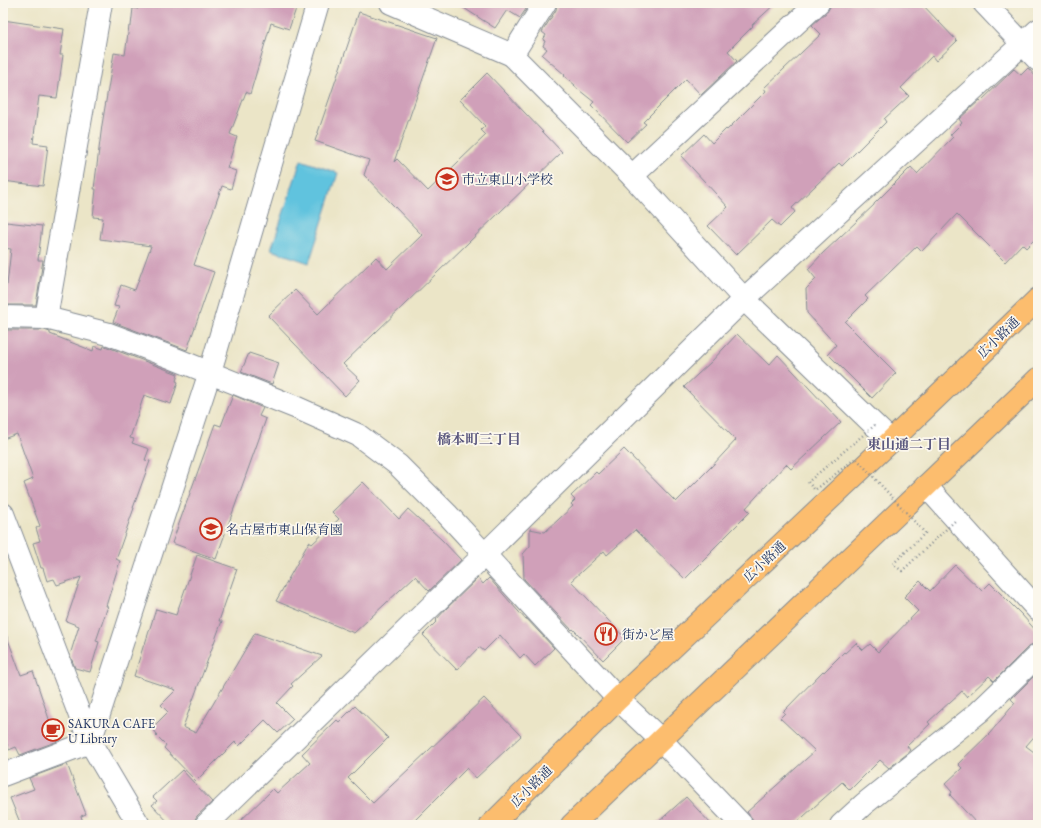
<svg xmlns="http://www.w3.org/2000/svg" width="1041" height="828" font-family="'EB Garamond','Noto Serif JP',serif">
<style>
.water{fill:#60c3de;stroke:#3e799e}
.building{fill:#d0a0b9}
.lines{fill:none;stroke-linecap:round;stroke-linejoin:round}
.minor-casing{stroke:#838a92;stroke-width:24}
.major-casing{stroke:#838a92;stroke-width:24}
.minor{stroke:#fff;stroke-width:22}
.major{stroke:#fcbd6e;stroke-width:22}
.path-bridge{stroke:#838a92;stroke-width:2.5;stroke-dasharray:1 3;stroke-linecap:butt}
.labels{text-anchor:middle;stroke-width:3.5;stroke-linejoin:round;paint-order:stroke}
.poi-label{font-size:13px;fill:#1b2f5e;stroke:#fbf7ec;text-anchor:start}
.street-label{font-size:13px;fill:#1b2f5e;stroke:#fbf7ec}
.neighbourhood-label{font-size:14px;font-weight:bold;fill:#5a577e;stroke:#fbf7ec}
</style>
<rect width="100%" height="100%" fill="#fbf7ec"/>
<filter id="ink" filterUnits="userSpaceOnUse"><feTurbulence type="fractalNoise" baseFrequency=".025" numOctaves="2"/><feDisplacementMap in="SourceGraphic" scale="8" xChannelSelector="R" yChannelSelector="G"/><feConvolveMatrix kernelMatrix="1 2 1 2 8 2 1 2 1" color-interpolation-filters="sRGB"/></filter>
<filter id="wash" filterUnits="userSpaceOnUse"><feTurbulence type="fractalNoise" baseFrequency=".012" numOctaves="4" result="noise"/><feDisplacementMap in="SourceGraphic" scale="16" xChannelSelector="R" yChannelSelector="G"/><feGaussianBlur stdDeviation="0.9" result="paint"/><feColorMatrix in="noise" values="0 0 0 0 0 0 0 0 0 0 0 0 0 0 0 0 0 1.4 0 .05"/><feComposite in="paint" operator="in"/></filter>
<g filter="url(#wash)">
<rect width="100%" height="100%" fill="#ebe5c7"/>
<path class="water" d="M301,160L338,173L309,263L271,250Z"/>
<g id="blocks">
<g class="building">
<path d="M139,3H298L289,29L271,23L250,94L246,92L230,134L237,137L227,168L236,171L231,189L222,186L194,265L214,272L187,350L113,322L119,307L114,306L121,285L135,290L151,246L100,239L103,218L93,217L96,189H94L102,125L114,53L125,55L129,26H131L133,8L138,9Z"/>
<path d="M456,3H530L520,18L507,10L495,28Z"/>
<path d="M557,3H776L752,25L753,26L728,51L737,61L701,95L686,79L643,122L646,124L627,142L591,105L594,102L574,86L575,85L564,76L565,75L542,55L547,49L543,46L545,41L543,40L546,35L542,32L556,10Z"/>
<path d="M830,3H921L957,41L936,61L932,56L901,88L909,96L884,119L886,122L842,166L839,163L792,208L795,212L780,227L772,220L736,255L708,226L728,207L681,156L704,134L712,143L726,129L727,130L766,91L764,88L821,34L812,25L827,12L830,7Z"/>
<path d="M359,12L437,38L394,162L397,159L428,191L486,135L481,130L485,126L460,100L487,73L562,152L343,364L360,380L345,396L268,316L295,290L318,314L376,257L387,269L422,235L364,175L369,160L315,141Z"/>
<path d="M3,20L64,29L60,55H63L57,98L39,96L33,143L48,145L43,186L3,181L5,161H3Z"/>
<path d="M1028,68L1038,79V236L1026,248L1022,244L1005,262L957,214L922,251L917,246L865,296L868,299L845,322L896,373L872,398L828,354L836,345L807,313L806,289L816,279L808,269L823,253L874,205V204L911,167L917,174L953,137L950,135L962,123L959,119L980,100L981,101L1014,69L1021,75Z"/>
<path d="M6,222L42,226L38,260H43L36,305H3V285H7L11,249L3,248Z"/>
<path d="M3,330H44L50,332V334L93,351L94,346L103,349L104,346H105L178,374L176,381L178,382L171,404L144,395L130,438L134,439L132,443L149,449L145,460L150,461L133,508H134L116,559L120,561L106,606H108L96,641L99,642L90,672L75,668L70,655L79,626L66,621L81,577L57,585L54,579L47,581L43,568H41L33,543L40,541L36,528L40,526L24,483L33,479L17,434L3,439Z"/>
<path d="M737,334L769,365L778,355L841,422L791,469L786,464L746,508L750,512L711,551L712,552L685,579L635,530L607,555L604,551L571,581L625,638L603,660L573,629L572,630L524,579L523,554L530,546V529L545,532L573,506L571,504L575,500L571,496L596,472L598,474L624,449L676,502L712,466L736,440L684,387L711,362Z"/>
<path d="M249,353L279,363L272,384L241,372Z"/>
<path d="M233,395L263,408L259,416L266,419L216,559L172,543L215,424L221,426Z"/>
<path d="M363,482L399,519L408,509L442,540L461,560L429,591L415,576L354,633L276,601L309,542L312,544L339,519L332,512Z"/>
<path d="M197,555L237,569L219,621H222L183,727L196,733L255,633L322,656L291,684L293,686L277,703L293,719L278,733L265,720L239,746L235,742L196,781L164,748L166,745L156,735L157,734L152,728L168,712L161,705L176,690L134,676L144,644H145L156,609L176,615Z"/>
<path d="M955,565L982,591L990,583L1022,615L1038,633V643H1035L1029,646L994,681L989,676L967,697L962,691L928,722L930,724L907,746L910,750L907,754L889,768L880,760L850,790L842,782L794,825H754V822L751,817L747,812L815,751L780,718L785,713L783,712L823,671L824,672L844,652L845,653L856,643L863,650L870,644L878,652L918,611L904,597L920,581L930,591Z"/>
<path d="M478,578L483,584L489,578L526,620V618L554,648L535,666L524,654L520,658L500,635L484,651L479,647L457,670L423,635L437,621L436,620L446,609Z"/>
<path d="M3,634H6L21,675L33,671L50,722V720L58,741L20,755L16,747L9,750L7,744L3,745Z"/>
<path d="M1038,672V732L1026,746L1038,755V825H978L950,795L952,792L945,784L962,768L958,764L990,733L1015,703L1011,699Z"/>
<path d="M484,698L521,736L476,778L467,768L410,825H236L273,789L277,793L310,763L302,754L337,720L339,722L355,706L388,738L348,778L373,803Z"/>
<path d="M67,764L86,814L81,816L84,825H21L10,798L34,789L29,778Z"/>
<path d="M182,770L212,802L197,816L194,821V825H171L152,805L157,801L153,797Z"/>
<path d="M686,797L712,825H655Z"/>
</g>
</g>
</g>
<g filter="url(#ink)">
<use href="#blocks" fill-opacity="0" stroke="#838a92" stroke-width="1"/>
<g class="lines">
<g class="minor-casing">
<g id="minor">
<path d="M391,3L512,55L545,3"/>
<path d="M984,3L1038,60"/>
<path d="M512,55L632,176L744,299L891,441"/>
<path d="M632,176L818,3"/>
<path d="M3,317L46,318L109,334L173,358L295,407L358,435L398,465L447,514L618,699L661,740L742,825"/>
<path d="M46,318L101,3"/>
<path d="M926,486L1038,610"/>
<path d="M3,514L90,742L139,825"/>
<path d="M90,742L210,372L318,3"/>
<path d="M3,775L90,742"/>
<path d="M206,825L484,555L744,299L1038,30"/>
<path d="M841,825L864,804L979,712L1038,655"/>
</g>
</g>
<g class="major-casing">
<g id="major">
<path d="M491,825L618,699L891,441L1038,299"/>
<path d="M572,825L1038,379"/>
</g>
</g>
<use href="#minor" class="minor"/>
<use href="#major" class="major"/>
<path class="path-bridge" d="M875,425L808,482L815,490L856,458L925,533L893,564L902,571L956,520"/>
</g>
</g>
<defs>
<g id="school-ring" transform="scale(1.15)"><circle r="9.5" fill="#fbf7ec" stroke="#c8321e" stroke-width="1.5"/><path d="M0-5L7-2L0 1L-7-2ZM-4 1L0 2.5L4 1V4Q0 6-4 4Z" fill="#c8321e"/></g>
<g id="restaurant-ring" transform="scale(1.15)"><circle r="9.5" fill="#fbf7ec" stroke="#c8321e" stroke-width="1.5"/><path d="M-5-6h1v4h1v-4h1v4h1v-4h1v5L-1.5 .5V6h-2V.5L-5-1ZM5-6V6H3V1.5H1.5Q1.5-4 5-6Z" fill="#c8321e"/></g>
<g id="cafe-ring" transform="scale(1.15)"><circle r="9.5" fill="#fbf7ec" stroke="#c8321e" stroke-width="1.5"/><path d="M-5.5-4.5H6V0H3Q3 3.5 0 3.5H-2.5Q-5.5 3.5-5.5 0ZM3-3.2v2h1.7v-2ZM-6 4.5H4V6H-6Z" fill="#c8321e"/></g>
</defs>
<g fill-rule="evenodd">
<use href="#school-ring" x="447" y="179"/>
<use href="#school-ring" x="211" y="529"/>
<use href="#restaurant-ring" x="606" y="634"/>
<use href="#cafe-ring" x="53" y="730"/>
</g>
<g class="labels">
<g class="poi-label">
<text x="462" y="184">市立東山小学校</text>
<text x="226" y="534">名古屋市東山保育園</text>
<text x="622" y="639">街かど屋</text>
<text x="68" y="728">SAKURA CAFE<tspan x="68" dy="15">U Library</tspan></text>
</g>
<g class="street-label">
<text transform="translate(998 337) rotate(-44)" y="5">広小路通</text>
<text transform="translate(764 561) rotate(-43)" y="5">広小路通</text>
<text transform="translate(531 786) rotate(-45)" y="5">広小路通</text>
</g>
<g class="neighbourhood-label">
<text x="479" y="444">橋本町三丁目</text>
<text x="909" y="449">東山通二丁目</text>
</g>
</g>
<rect width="1041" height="828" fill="none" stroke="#fbf7ec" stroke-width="16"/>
</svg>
